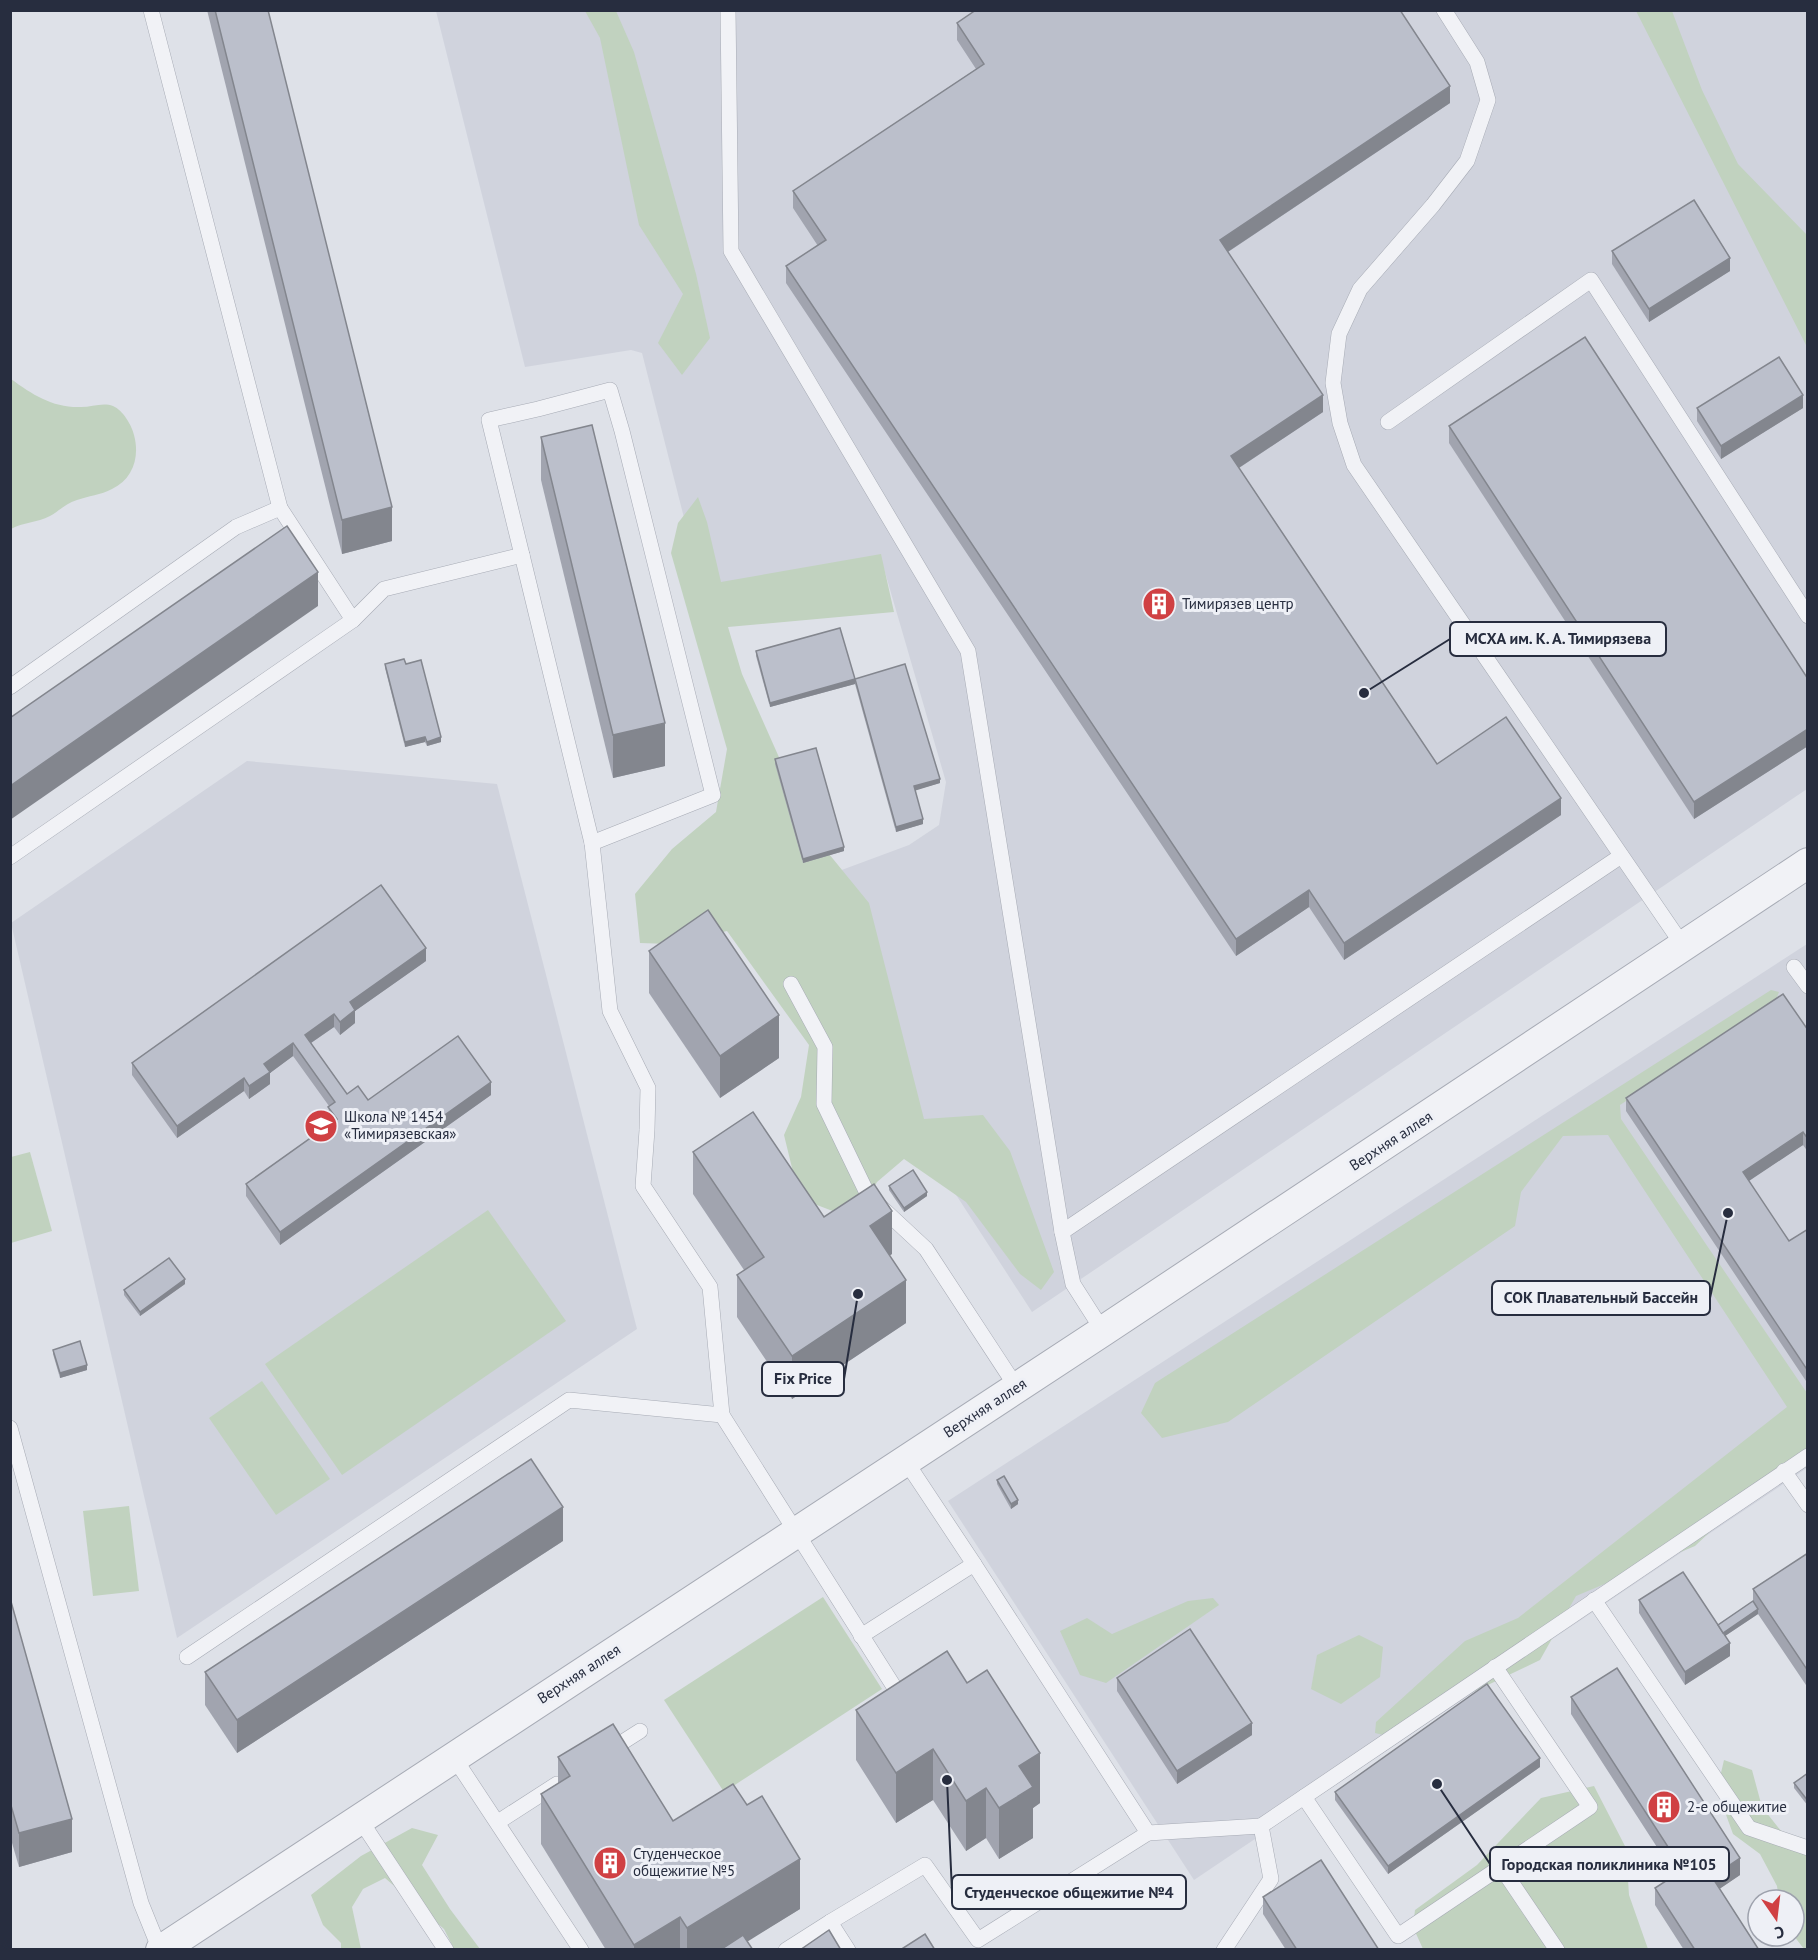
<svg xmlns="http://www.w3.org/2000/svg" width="1818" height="1960" font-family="'PT Sans',sans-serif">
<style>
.built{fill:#d0d3dd}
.green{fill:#c1d2bf}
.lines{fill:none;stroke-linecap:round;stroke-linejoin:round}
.service-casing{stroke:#a7abb5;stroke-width:16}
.minor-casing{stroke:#a7abb5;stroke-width:32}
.service{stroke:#f1f2f6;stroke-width:15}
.minor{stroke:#f1f2f6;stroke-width:30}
.wall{fill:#a1a4af}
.shaded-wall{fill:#83868e}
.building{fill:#bbbfcb;stroke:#83868e;stroke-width:1.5}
.labels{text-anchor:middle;stroke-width:6;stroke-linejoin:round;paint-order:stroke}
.poi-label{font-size:15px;fill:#272d3f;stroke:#eef0f6;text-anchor:start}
.street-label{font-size:15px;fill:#272d3f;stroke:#eef0f6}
.leader{fill:none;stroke:#272d3f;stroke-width:2}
.callout-dot{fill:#272d3f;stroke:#eef0f6;stroke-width:2}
.callout{fill:#eef0f6;stroke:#272d3f;stroke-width:2}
.callout-label{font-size:16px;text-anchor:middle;font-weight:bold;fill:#272d3f}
</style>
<rect width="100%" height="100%" fill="#dee1e8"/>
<g class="built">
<path d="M436,11H1807V789L1032,1312L787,934L812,881L909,845L939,825L946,782L882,562L706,604L642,353L631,350L525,367Z"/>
<path d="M247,761L497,784L637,1329L177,1638L11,923Z"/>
<path d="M1807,944V1468L1194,1880L948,1501Z"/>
</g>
<g class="green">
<path d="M585,11H616L634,52L696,274L710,338L682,375L658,343L683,294L639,225L600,38Z"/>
<path d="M1636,11H1672L1702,90L1738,164L1807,235V347Z"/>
<path d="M11,379C33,395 53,408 81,407C92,407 103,402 113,406C123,410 132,426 134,435C140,457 133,479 112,489C101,495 88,496 77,500C65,504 59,511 50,516C37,523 23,522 11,529Z"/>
<path d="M698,497L707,522L721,582L881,554L894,612L728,627L742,674L782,764L829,854L869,903L924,1119L983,1115L1010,1151L1054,1272L1041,1290L1020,1274L966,1202L904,1159L877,1182L856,1220L804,1200L793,1172L784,1135L801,1097L809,1045L727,931L669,944L640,943L635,894L672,849L716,812L727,749L671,553L678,523Z"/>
<path d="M1771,990L1779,992L1774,1004L1620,1105L1621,1119L1807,1393V1451L1782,1464L1695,1546L1576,1596L1540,1660L1383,1735L1375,1733L1376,1722L1465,1641L1518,1618L1787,1407L1608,1135L1563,1136L1521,1192L1515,1226L1228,1422L1162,1438L1141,1413L1155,1383Z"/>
<path d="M30,1152L52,1231L11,1243V1157Z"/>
<path d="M488,1210L566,1321L342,1475L265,1364Z"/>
<path d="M262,1381L330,1479L276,1515L209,1418Z"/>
<path d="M129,1506L139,1591L93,1596L83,1511Z"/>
<path d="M823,1597L882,1689L724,1792L664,1700Z"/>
<path d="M1213,1598L1219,1605L1106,1683L1080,1675L1060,1631L1087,1618L1112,1634L1188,1601Z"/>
<path d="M1359,1635L1383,1647L1380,1677L1341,1704L1311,1689L1317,1655Z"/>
<path d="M1724,1760L1752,1770L1762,1807L1797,1851L1807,1856V1949H1804L1794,1936V1900H1779L1777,1886L1760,1854L1733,1834L1717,1790Z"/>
<path d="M1594,1786L1626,1848L1629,1895L1648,1949H1423L1413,1927L1415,1910L1477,1865L1541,1798Z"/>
<path d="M412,1828L438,1835L422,1865L450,1909L480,1949H454L444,1929L385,1878L363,1889L352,1907L361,1949H341V1943L323,1925L311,1895L361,1856Z"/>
</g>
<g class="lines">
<g class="service-casing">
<g id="service">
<path d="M151,10L280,508"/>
<path d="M728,10L731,251L968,651L1062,1232"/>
<path d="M1444,10L1477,62L1488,100L1467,161L1433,205L1360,289L1339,334L1333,383L1340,423L1354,465L1684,947"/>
<path d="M1388,422L1591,280L1808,616"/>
<path d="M522,555L592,843L610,1011L648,1088L647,1130L643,1186L710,1287L722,1415"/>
<path d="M10,687L236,527L280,508L353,620"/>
<path d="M10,857L353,620L384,589L522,555L489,420L538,409L610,390L622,431L713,795L592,843"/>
<path d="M1794,967L1808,986"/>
<path d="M791,984L825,1047L824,1104L868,1195L926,1249L1017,1388"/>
<path d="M1103,1331L1073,1284L1062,1232L1621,856"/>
<path d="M10,1428L141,1903L160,1950"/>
<path d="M905,1460L974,1564"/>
<path d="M1784,1471L1808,1505"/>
<path d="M1594,1600L1749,1828L1808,1848"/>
<path d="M187,1657L569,1400L722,1415L898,1693"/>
<path d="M607,1752L640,1731"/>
<path d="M453,1756L581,1950"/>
<path d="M1304,1797L1398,1936L1590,1807L1495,1667"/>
<path d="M359,1818L446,1950"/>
<path d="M498,1822L557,1784"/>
<path d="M1148,1833L1261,1826"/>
<path d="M1501,1867L1557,1950"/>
<path d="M830,1922L925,1865L978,1940L1148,1833L974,1564L861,1636"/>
<path d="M786,1950L830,1922L848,1950"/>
<path d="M1224,1950L1271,1879L1261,1826L1808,1456"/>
</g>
</g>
<g class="minor-casing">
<path id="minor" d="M161,1950L1103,1331L1808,863"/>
</g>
<use href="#service" class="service"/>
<use href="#minor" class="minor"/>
</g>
<g class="wall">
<path d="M207,10H268L392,541L342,554Z"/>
<path d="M957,23L1450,103L1228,252L1323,412L1239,468L1437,764L1561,815L1344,960L1309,907L1236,956L786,283V266L818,246L793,208V191L976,69L957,40Z"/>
<path d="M1612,251L1730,271L1649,322L1612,264Z"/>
<path d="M1697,408H1803L1721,459L1697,421Z"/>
<path d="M1449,426L1808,679V746L1694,819L1449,443Z"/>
<path d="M541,437L665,766L613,778L541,480Z"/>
<path d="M756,651L855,684L770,707L756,656Z"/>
<path d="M385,664H406L441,742L427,746L425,742L405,747L385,668Z"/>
<path d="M855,679L940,783L915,790L923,824L896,832L855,684Z"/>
<path d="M775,759L844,851L803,863L775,764Z"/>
<path d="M649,951L779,1058L720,1098L649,993Z"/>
<path d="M426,961L355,1011V1023L340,1035L334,1027L311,1043L347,1094L368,1100L491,1095L280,1245L246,1196V1184L331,1123L328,1120L329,1106L293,1056L270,1073V1084L249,1099L244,1091L177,1138L132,1075V1063Z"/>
<path d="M1808,1030V1152L1803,1145L1748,1181L1789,1241L1808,1229V1384L1626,1111V1098Z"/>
<path d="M693,1152L824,1217L892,1254L889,1255L906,1323L792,1399L737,1317V1275L744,1270L693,1194Z"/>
<path d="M889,1186L927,1196L904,1212L889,1190Z"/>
<path d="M185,1284L140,1316L124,1295V1290Z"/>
<path d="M53,1350L87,1370L60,1378L53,1354Z"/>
<path d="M997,1480L1018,1504L1011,1509L997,1484Z"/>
<path d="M563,1541L237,1753L205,1705V1672Z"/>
<path d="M1808,1553V1688L1758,1614L1725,1636L1730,1656L1685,1685L1639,1613V1600L1718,1625L1753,1601V1589Z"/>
<path d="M10,1598L72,1852L19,1867L10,1836Z"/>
<path d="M1117,1678L1252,1735L1177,1784L1117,1691Z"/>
<path d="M1571,1697L1740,1875L1719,1889L1759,1950H1684L1655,1905V1888L1675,1875L1571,1714Z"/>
<path d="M856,1710L1040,1803L1033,1808V1838L999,1859L986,1838L966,1851L933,1800L896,1823L856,1760Z"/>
<path d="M558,1757L673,1821L800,1909L747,1941L753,1950H606L541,1844V1794L558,1783Z"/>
<path d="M1540,1767L1388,1874L1335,1800V1792Z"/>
<path d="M1808,1773V1806L1794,1788V1783Z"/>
<path d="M1263,1897L1379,1950H1286L1263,1914Z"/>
</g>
<g class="shaded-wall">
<path d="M1450,86V103L1220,257V240Z"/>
<path d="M1730,258V271L1649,322V309Z"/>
<path d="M1323,395V412L1231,473V456Z"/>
<path d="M1803,395V408L1721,459V446Z"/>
<path d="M392,507V541L342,554V520Z"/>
<path d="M318,572V606L10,820V786Z"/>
<path d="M855,679V684L770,707V703Z"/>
<path d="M665,723V766L613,778V735Z"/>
<path d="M1808,729V746L1694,819V802Z"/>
<path d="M425,737V742L405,747V742Z"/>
<path d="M441,737V742L427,746V742Z"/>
<path d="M940,779V783L914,791V786Z"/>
<path d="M1561,798V815L1344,960V943Z"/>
<path d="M923,819V824L896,832V827Z"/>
<path d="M844,847V851L803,863V859Z"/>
<path d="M1309,890V907L1236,956V939Z"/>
<path d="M426,948V961L355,1011V1023L340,1035V1022L350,1002Z"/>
<path d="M334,1014V1027L305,1047V1035Z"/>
<path d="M779,1015V1058L720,1098V1056Z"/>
<path d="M293,1043V1056L270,1073V1084L249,1099V1086L264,1064Z"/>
<path d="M244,1078V1091L177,1138V1126Z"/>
<path d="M491,1082V1095L280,1245V1232Z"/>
<path d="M1803,1132V1145L1743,1185V1172Z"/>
<path d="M927,1192V1196L904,1212V1208Z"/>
<path d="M892,1211V1254L870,1269V1226Z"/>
<path d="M185,1279V1284L140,1316V1312Z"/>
<path d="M906,1280V1323L792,1399V1356Z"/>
<path d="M87,1365V1370L60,1378V1373Z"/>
<path d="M1018,1500V1504L1011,1509V1504Z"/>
<path d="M563,1507V1541L237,1753V1720Z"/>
<path d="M1758,1609V1614L1719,1640V1635Z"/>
<path d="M1730,1643V1656L1685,1685V1672Z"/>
<path d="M1252,1723V1735L1177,1784V1771Z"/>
<path d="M933,1749V1800L896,1823V1773Z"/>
<path d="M1040,1753V1803L1033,1808V1838L999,1859V1808L1019,1766Z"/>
<path d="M1540,1758V1767L1388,1874V1866Z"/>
<path d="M986,1788V1838L966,1851V1801Z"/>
<path d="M72,1819V1852L19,1867V1833Z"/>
<path d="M1740,1858V1875L1712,1894V1877Z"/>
<path d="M800,1859V1909L734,1950H687V1928Z"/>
<path d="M680,1917V1950H634V1945Z"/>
</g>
<g class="building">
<path d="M215,10H268L392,507L342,520Z"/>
<path d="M976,10H1400L1450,86L1220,240L1323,395L1231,456L1437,764L1506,717L1561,798L1344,943L1309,890L1236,939L786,266L826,240L793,191L984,64L957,23Z"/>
<path d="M1694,200L1730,258L1649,309L1612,251Z"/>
<path d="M1585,337L1808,679V729L1694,802L1449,426Z"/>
<path d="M1779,357L1803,395L1721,446L1697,408Z"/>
<path d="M592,425L665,723L613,735L541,437Z"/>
<path d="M287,526L318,572L10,786V718Z"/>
<path d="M840,628L855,679L770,703L756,651Z"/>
<path d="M404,659L406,664L421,660L441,737L427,742L425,737L405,742L385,664Z"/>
<path d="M905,664L940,779L914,786L923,819L896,827L855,679Z"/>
<path d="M816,748L844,847L803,859L775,759Z"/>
<path d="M381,885L426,948L350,1002L355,1010L340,1022L334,1014L305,1035L347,1094L358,1086L368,1100L458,1036L491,1082L280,1232L246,1184L337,1119L328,1107L335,1102L293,1043L264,1064L270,1072L249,1086L244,1078L177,1126L132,1063Z"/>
<path d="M708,910L779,1015L720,1056L649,951Z"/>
<path d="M1783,994L1808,1030V1139L1803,1132L1743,1172L1789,1241L1808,1229V1371L1626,1098Z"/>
<path d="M753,1112L824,1217L874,1184L892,1211L870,1226L906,1280L792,1356L737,1275L764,1257L693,1152Z"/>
<path d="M913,1170L927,1192L904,1208L889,1186Z"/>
<path d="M169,1258L185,1279L140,1312L124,1290Z"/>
<path d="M80,1341L87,1365L60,1373L53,1350Z"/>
<path d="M531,1459L563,1507L237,1720L205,1672Z"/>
<path d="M1004,1476L1018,1500L1011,1504L997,1480Z"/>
<path d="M1808,1553V1671L1753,1589Z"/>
<path d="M1683,1572L1730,1643L1685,1672L1639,1600Z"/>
<path d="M10,1598L72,1819L19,1833L10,1802Z"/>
<path d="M1753,1601L1758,1609L1723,1633L1718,1625Z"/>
<path d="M1190,1629L1252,1723L1177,1771L1117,1678Z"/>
<path d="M947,1651L967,1683L987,1670L1040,1753L1019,1766L1033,1787L999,1808L986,1788L966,1801L933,1749L896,1773L856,1710Z"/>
<path d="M1617,1668L1740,1858L1712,1877L1759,1950H1695L1655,1888L1683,1870L1571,1697Z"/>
<path d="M1487,1684L1540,1758L1388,1866L1335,1792Z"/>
<path d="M613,1724L673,1821L733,1784L747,1805L762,1796L800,1859L687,1928L680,1917L634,1945L541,1794L570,1776L558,1757Z"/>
<path d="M1808,1773V1801L1794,1783Z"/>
<path d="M1321,1860L1379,1950H1297L1263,1897Z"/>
<path d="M829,1930L841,1950H800Z"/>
<path d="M925,1934L935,1950H900Z"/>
<path d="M743,1935L753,1950H720Z"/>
</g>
<defs>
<g id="building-disc" transform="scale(1.725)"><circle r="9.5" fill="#d04043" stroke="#eef0f6"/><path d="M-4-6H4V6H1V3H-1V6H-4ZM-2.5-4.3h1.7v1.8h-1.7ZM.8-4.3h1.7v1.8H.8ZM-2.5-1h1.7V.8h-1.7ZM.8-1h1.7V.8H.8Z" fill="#fff"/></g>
<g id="school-disc" transform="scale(1.725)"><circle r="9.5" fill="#d04043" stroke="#eef0f6"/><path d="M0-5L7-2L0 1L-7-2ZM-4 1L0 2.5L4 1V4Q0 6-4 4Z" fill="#fff"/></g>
</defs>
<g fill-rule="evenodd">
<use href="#building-disc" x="1159" y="604"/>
<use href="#school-disc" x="321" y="1126"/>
<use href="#building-disc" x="1664" y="1807"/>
<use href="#building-disc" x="610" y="1863"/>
</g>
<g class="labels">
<g class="poi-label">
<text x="1182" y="609">Тимирязев центр</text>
<text x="344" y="1122">Школа № 1454<tspan x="344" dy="17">«Тимирязевская»</tspan></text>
<text x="1687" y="1812">2-е общежитие</text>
<text x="633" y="1859">Студенческое<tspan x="633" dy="17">общежитие №5</tspan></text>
</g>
<g class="street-label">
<text transform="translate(1391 1141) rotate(-33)" y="5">Верхняя аллея</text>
<text transform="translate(985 1408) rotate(-33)" y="5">Верхняя аллея</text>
<text transform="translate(579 1674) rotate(-33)" y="5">Верхняя аллея</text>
</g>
</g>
<path class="leader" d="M1364 693L1450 639M1728 1213L1710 1298M858 1294L844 1379M1437 1784L1490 1864M947 1780L952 1892"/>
<g class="callout-dot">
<circle cx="1364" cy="693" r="6"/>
<circle cx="1728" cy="1213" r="6"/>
<circle cx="858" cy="1294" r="6"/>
<circle cx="1437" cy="1784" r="6"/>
<circle cx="947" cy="1780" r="6"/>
</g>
<g class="callout">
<rect x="1450" y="622" width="216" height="34" rx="6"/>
<rect x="1492" y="1281" width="218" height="34" rx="6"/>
<rect x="762" y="1362" width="82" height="34" rx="6"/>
<rect x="1490" y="1847" width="239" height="34" rx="6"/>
<rect x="952" y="1875" width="234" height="34" rx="6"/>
</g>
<g class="callout-label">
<text x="1558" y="644">МСХА им. К. А. Тимирязева</text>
<text x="1601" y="1303">СОК Плавательный Бассейн</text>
<text x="803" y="1384">Fix Price</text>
<text x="1609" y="1870">Городская поликлиника №105</text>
<text x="1069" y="1898">Студенческое общежитие №4</text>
</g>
<rect width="1818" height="1960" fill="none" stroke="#272d3f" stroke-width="24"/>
<g transform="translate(1776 1918) rotate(166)"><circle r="28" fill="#eef0f6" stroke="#9ea2ad" stroke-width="1.5"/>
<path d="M0-4.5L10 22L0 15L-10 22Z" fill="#d04043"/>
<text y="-9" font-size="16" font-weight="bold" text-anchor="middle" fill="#272d3f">С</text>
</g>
</svg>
